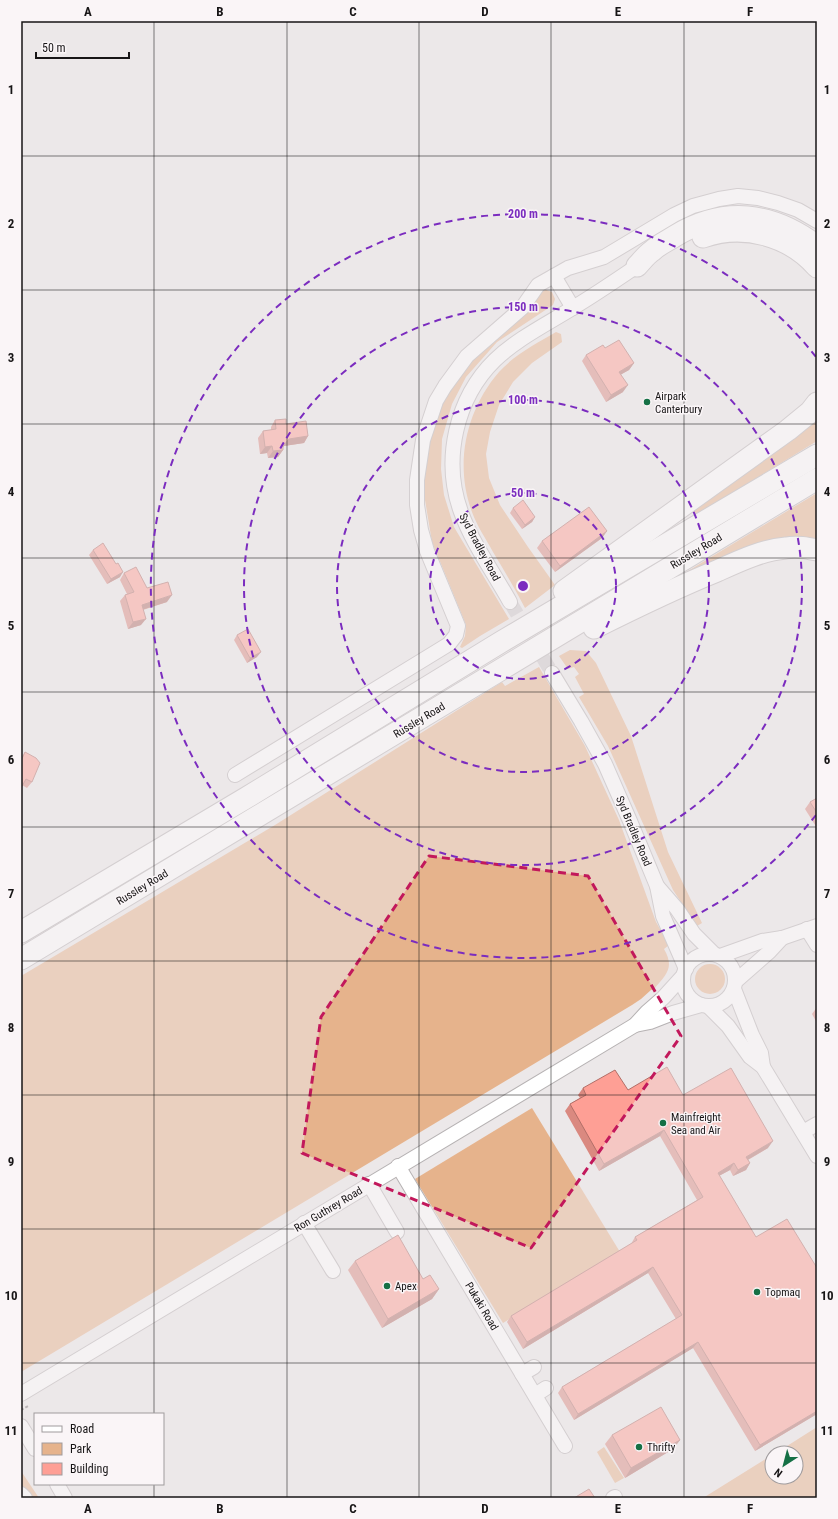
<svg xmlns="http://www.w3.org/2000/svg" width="838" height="1519" font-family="'Roboto Condensed',sans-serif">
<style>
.green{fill:#e6b38c}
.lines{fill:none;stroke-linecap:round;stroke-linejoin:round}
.minor-tunnel{stroke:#ccc8c9;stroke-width:14;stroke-dasharray:14 7;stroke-linecap:butt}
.minor-casing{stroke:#b6b2b3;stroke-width:16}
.highway-casing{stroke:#b6b2b3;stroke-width:23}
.path{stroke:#7e7b7c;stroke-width:2;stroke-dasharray:3 2;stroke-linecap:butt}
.minor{stroke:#fff;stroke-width:14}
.highway{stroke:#fff;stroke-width:21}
.wall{fill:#da8980}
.shaded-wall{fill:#b26f68}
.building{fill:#fe9f95;stroke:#b26f68}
.marked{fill:none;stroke:#c2185b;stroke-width:3;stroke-dasharray:8 5;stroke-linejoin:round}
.grid{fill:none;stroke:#171516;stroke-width:1;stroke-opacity:0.55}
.ring{fill:none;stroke:#7b2cbf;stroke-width:2;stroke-dasharray:7 5}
.poi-dot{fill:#157045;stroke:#faf5f7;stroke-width:1.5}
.labels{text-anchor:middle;stroke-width:3;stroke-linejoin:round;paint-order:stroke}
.poi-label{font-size:11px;fill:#171516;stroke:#faf5f7;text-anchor:start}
.street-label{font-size:11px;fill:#171516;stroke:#faf5f7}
.centre{fill:#7b2cbf;stroke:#faf5f7;stroke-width:2}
.ring-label{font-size:12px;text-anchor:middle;font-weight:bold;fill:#7b2cbf;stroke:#faf5f7;stroke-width:3;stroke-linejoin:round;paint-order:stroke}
.neatline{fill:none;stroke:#171516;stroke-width:1.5}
.grid-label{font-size:13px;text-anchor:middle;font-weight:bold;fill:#171516}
</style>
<rect width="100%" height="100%" fill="#ece8e9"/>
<g class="green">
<path d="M546,290L552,292L555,299L553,305L497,342L466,377L452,404L442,439L441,469L444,495L454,527L509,619L480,636L462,648L460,647L465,636L466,625L432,542L423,488L425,455L443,395L463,369L541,291Z"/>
<path d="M556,332L561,334L562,342L532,363L513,382L499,405L490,432L486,454L489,478L500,505L528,547L555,585L525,608C515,589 504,570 493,552C486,539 477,526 472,512C454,464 466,410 499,372C514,355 537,343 556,332Z"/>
<path d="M817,412V441L703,511L695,514L691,508Z"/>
<path d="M817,493V543L690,576L688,571Z"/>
<path d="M570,650L586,651L596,663L631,736L668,852L702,923L697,926L673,890L608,746L579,697L584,694L575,677L579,674L574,667L568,669L559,656Z"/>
<path d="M539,667L585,746L619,820L656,922L669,945L664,949C675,968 666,975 654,989L651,990L641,999L632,1005L21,1372V976L275,825L502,682L505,686Z"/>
<circle cx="710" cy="979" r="15"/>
<path d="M532,1108L620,1252L503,1323L415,1179Z"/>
<path d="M817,1427V1498H703L772,1455V1477H796V1453H776Z"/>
<path d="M604,1447L624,1478L615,1483L597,1452Z"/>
<path d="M21,1471L39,1498H21Z"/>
</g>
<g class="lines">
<path class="minor-tunnel" d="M510,602L552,673"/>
<g class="minor-casing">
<g id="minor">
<path d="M554,276L573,308"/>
<path d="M510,602C494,573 472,543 461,512C442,460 456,398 495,360C517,339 545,325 571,309C593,296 615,281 637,266"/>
<path d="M552,673L581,721L605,764L630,821L657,886L663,916L686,969"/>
<path d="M235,775L449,644L456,635L458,626L427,551L421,530L417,505V480L423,440L436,401L445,386L467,356L522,308L538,285L568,268L604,257L674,215L693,206L719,199L738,196L758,198L778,203L798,210L817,221"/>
<path d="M657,886L677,909L694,934L714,954"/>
<path d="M807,929L817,945"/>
<circle cx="709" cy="980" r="26"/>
<path d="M720,956L762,941L782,938L817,926"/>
<path d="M736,981L769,952L782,938"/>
<path d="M734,989L752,1035L761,1053L763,1067"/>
<path d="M708,1006L728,1026L750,1057L763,1067L817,1156"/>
<path d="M635,1025L650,1022L673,1013L701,1005"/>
<path d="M803,1132L817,1124"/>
<path d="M398,1166L565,1446"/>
<path d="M369,1184L397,1232"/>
<path d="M304,1223L333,1271"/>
<path d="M522,1374L534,1367"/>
<path d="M21,1394L635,1025L647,1012L663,998L683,976"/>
<path d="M535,1395L546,1388"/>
<path d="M21,1426L35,1449"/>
<path d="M57,1484L65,1498"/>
<path d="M21,1494L25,1498"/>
<path d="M613,1498L615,1497"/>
</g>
</g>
<g class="highway-casing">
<g id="highway">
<path d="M703,237C743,223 789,235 817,267"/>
<path d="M637,266C642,261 646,255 652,251C658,245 667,241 675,236C724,206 772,212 817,246"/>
<path d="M564,591L788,430L810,412L817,403"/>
<path d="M594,628C634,608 675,588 717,571C739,561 762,550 786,548C797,546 807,548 817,550"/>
<path d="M21,932L246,798L501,642L817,455"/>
<path d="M21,959L817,479"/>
</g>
</g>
<path class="path" d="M21,1410L28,1406"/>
<use href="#minor" class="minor"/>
<use href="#highway" class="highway"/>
</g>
<g class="wall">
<path d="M605,348L634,363L629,370L621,374L623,392L606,402L582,361L586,355Z"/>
<path d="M275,420L286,424L308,436L304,443L284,446L283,447V450L278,457L268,458L267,453L260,454L258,438L263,431L271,430V427Z"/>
<path d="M513,508L535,517L532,522L522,529L510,513Z"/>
<path d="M607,531L602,538L555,572L537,548L542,541Z"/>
<path d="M93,550L120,577L107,584L89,555Z"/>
<path d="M124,573L167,602L143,610L141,625L128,629L120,601L125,595L127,594L120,580Z"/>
<path d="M237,635L257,657L247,663L234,640Z"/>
<path d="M25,752L32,782L27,788L22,785L21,788V758Z"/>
<path d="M817,798V828L805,809L810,802Z"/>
<path d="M817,1007V1023L812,1014Z"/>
<path d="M583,1088L628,1090L683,1095L768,1148L748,1160L750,1163L746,1170L733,1176L730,1170L719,1176L817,1414L755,1451L693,1348L574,1420L558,1393L562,1387L676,1319L648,1273L523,1349L507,1322L511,1316L631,1244L635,1237L697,1200L660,1136L599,1171L565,1111L570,1104L580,1098L578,1095Z"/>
<path d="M355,1261L423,1279L439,1289L432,1299L382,1328L348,1270Z"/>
<path d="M612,1435L680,1440L673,1449L625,1478L605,1444Z"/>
</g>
<g class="shaded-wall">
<path d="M634,363L629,370L615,378L619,372Z"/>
<path d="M628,385L623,392L606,402L611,395Z"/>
<path d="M308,436L304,443L284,446L280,451L283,450L278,457L268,458L273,451L289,439Z"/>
<path d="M272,446L267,453L260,454L265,447Z"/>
<path d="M535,517L532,522L522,529L525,525Z"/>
<path d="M607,531L602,538L555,572L560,566Z"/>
<path d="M123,572L120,577L107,584L111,579Z"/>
<path d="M172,595L167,602L138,611L142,605Z"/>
<path d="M146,619L141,625L128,629L133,622Z"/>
<path d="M261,652L257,657L247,663L250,658Z"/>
<path d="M664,1130L660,1136L599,1171L604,1164Z"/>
<path d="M773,1141L768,1148L742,1163L746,1157Z"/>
<path d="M734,1163L730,1170L713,1179L718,1173Z"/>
<path d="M750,1163L746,1170L733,1176L738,1170Z"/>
<path d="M653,1267L648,1273L523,1349L527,1342Z"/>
<path d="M439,1289L432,1299L382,1328L388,1319Z"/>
<path d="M698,1342L693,1348L574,1420L578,1414Z"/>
<path d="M817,1411V1414L755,1451L760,1445Z"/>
<path d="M680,1440L673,1449L625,1478L631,1468Z"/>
</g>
<g class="building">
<path d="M619,340L634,363L619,372L628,385L611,395L586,355L603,345L605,348Z"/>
<path d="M286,419V424L306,421L308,436L289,439L283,446V450L273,451L272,446L265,447L263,431L276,429L275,420Z"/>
<path d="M523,500L535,517L525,525L513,508Z"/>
<path d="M589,507L607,531L560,566L542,541Z"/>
<path d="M103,543L116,564L118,563L123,572L111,579L93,550Z"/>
<path d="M136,567L147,588L168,582L172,595L142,605L146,619L133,622L125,595L134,592L124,573Z"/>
<path d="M248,629L261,652L250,658L237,635Z"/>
<path d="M25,752L36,758L40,763L32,782L26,779L21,788V761Z"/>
<path d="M817,798V813L810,802Z"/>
<path d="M667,1067L683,1095L731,1068L773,1141L746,1157L750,1163L738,1170L734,1163L718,1173L756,1237L787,1219L817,1268V1411L760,1445L698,1342L578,1414L562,1387L682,1315L653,1267L527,1342L511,1316L637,1240L635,1237L703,1197L664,1130L604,1164L570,1104L586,1095L583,1088L615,1070L628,1090Z"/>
<path d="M398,1235L423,1279L430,1275L439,1289L388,1319L355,1261Z"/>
<path d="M661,1407L680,1440L631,1468L612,1435Z"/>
<path d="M589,1489L595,1498H574Z"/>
</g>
<path d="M0 0H838V1519H0ZM429,856L588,876L681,1036L531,1248L302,1153L321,1017Z" fill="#ece8e9" fill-opacity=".55" fill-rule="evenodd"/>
<path class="marked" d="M429,856L588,876L681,1036L531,1248L302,1153L321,1017Z"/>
<path class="grid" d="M154,21V1414M287,21V1498M419,21V1498M551,21V1498M684,21V1498M21,156H817M21,290H817M21,424H817M21,558H817M21,692H817M21,827H817M21,961H817M21,1095H817M21,1229H817M21,1363H817M154,1484V1498"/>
<g class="ring">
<circle cx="523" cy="586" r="93"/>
<circle cx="523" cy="586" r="186"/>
<circle cx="523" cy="586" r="279"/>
<path d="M816 815A372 372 0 1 1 816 357"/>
</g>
<g class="poi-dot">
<circle cx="647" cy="402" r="4"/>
<circle cx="663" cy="1123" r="4"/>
<circle cx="387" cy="1286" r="4"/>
<circle cx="757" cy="1292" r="4"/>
<circle cx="639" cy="1447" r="4"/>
</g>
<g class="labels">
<g class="poi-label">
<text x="655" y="400">Airpark<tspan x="655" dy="13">Canterbury</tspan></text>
<text x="671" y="1121">Mainfreight<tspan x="671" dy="13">Sea and Air</tspan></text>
<text x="395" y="1290">Apex</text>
<text x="765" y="1296">Topmaq</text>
<text x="647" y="1451">Thrifty</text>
</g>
<g class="street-label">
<text transform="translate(480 547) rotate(62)" y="4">Syd Bradley Road</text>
<text transform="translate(696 551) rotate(-31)" y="4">Russley Road</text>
<text transform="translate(419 720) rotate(-31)" y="4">Russley Road</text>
<text transform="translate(634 831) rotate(67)" y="4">Syd Bradley Road</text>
<text transform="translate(142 887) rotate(-31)" y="4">Russley Road</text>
<text transform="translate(328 1209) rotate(-31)" y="4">Ron Guthrey Road</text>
<text transform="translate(482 1306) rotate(59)" y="4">Pukaki Road</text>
</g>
</g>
<circle cx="523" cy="586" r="6" class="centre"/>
<g class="ring-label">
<text x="523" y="218">200 m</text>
<text x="523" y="311">150 m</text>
<text x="523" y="404">100 m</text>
<text x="523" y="497">50 m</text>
</g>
<rect width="838" height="1519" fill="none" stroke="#faf5f7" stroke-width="44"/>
<rect x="34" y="1413" width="130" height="72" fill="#faf5f7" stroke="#9f9b9d"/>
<rect x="42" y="1426" width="20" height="6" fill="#ffffff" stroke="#9f9b9d"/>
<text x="70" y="1433" font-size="12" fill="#171516">Road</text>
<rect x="42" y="1443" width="20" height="12" fill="#e6b38c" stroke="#9f9b9d"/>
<text x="70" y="1453" font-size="12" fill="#171516">Park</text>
<rect x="42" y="1463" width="20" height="12" fill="#fe9f95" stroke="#9f9b9d"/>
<text x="70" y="1473" font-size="12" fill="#171516">Building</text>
<g transform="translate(784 1465) rotate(216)"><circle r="19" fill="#faf5f7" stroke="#9f9b9d"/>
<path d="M0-3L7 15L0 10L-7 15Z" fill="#157045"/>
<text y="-6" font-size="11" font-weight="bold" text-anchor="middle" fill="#171516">N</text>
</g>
<path d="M36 52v6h93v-6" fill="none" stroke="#171516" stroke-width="2"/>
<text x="42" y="52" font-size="12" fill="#171516" stroke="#faf5f7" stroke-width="3" paint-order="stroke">50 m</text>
<rect x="22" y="22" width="794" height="1475" class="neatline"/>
<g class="grid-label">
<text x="88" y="16">A</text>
<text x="220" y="16">B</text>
<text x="353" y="16">C</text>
<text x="485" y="16">D</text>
<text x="618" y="16">E</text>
<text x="750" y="16">F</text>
<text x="11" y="94">1</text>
<text x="827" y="94">1</text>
<text x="11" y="228">2</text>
<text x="827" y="228">2</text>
<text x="11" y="362">3</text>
<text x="827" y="362">3</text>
<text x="11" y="496">4</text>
<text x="827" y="496">4</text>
<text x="11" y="630">5</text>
<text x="827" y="630">5</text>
<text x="11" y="764">6</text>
<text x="827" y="764">6</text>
<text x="11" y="898">7</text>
<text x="827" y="898">7</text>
<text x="11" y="1032">8</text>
<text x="827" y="1032">8</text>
<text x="11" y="1166">9</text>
<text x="827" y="1166">9</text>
<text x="11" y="1300">10</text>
<text x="827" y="1300">10</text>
<text x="11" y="1435">11</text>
<text x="827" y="1435">11</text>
<text x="88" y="1513">A</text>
<text x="220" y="1513">B</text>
<text x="353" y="1513">C</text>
<text x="485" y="1513">D</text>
<text x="618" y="1513">E</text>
<text x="750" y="1513">F</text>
</g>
</svg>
